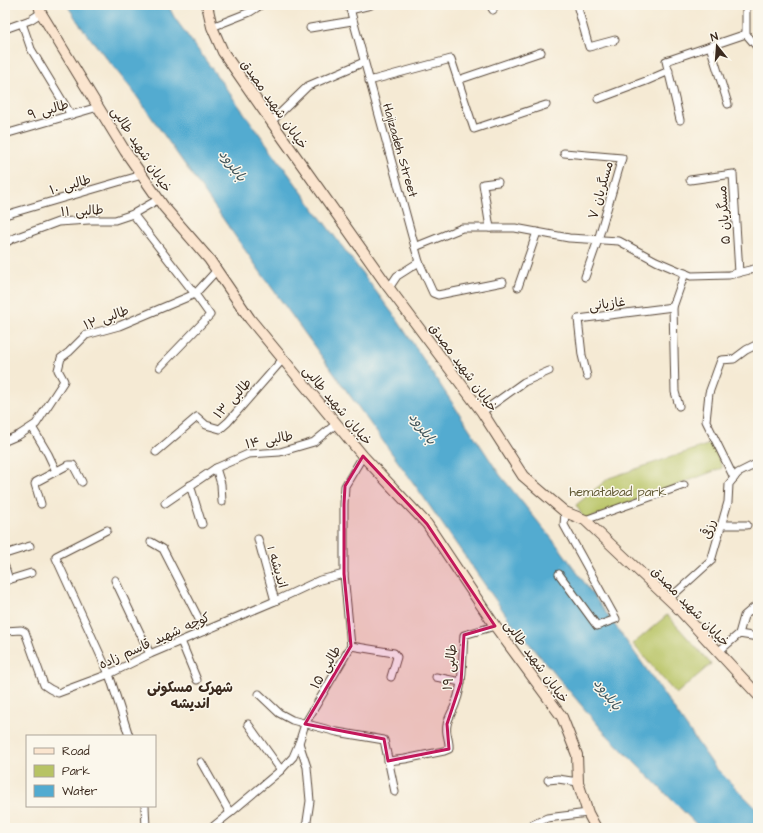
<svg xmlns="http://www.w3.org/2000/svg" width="763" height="833" font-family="'Architects Daughter','Playpen Sans Arabic',sans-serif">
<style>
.green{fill:#b7c364;stroke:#797641}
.water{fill:#52abd0;stroke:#466a77}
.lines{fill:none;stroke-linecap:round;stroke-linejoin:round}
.street-casing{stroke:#574739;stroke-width:9}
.secondary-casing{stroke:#574739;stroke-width:12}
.street{stroke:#fff;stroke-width:7}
.secondary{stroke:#fbe5cf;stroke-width:10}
.marked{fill:#c2185b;fill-opacity:0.2;stroke:#c2185b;stroke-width:3;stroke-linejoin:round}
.labels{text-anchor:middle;stroke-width:3;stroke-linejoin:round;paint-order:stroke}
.street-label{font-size:13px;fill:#3b2a1e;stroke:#fbf7ec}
.park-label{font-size:13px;fill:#605833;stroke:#fbf7ec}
.water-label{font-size:14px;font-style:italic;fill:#43575c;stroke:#fbf7ec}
.neighbourhood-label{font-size:14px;font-weight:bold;fill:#3b2a1e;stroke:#fbf7ec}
</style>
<rect width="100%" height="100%" fill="#fbf7ec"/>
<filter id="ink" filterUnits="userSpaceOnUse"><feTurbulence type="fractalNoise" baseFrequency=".025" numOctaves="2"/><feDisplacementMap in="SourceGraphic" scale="8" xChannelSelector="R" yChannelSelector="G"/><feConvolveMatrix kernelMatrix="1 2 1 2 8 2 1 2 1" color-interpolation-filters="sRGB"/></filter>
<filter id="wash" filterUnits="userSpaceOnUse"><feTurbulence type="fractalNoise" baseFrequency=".012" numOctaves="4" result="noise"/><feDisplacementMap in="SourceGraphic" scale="16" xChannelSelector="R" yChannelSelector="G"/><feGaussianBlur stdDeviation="0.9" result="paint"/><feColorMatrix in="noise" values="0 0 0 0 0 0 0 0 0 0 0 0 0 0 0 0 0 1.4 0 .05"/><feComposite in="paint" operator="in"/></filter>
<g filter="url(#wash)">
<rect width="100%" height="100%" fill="#f5ead4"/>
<g class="green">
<path d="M713,443L722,468L585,520L576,505L609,478Z"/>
<path d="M667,615L711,664L676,694L633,644Z"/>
</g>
<path class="water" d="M67,5H168L174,17L320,217L396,318L500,475L561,550L637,656L714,766L758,810V828H700L604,732L511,622L417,488L264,277L133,91L82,28Z"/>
</g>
<g filter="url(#ink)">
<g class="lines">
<g class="street-casing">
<g id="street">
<path d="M349,5L419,262L397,276L389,288"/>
<path d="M490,5L493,10"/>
<path d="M577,5L589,47L615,40"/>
<path d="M746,5V34L758,48"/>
<path d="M350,10L371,5"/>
<path d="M22,23L31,49L71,115"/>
<path d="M212,27L250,12L261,5"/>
<path d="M310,28L352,21"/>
<path d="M5,29L30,20L41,13"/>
<path d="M710,46L728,104"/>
<path d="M458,80L541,52"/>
<path d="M369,81L451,59L474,129L546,105"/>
<path d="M598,99L646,81L669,71"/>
<path d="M680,120L666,61L746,34"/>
<path d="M271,122L308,86L364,62"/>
<path d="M5,134L98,107"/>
<path d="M564,153L622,158L598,240L585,277"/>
<path d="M690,180L733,174L739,273"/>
<path d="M133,214L195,294L210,315L160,367"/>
<path d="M5,215L142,175"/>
<path d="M490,228L483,184L498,182"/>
<path d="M5,243L12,239L58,222L89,220H115L133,214L159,199"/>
<path d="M415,247L462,228H515L569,238L619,241L656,261L691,276L729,275L758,268"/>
<path d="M419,262L433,293L438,295L503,282"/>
<path d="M518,287L537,232"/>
<path d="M587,376L582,355L578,319L673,307"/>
<path d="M679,406L675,392L673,307L685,273"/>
<path d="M482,412L524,382L549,371"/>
<path d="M32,427L48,454L56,471"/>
<path d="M5,441L19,435L36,424L64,381L58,370L61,358L69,352L86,335L119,326L195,294L217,270"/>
<path d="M156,452L197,417L206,425L220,429L228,422L283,359"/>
<path d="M216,468L221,484L222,502"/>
<path d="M734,478L706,421L709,393L721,360L734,359L746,350L758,344"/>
<path d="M190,485L202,524"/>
<path d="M165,503L216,468L248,454L280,452L314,442L336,424"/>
<path d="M41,504L35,484L36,482L68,465H73L82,482"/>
<path d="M585,520L684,485"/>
<path d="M721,525H747"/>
<path d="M107,530L56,556V558L109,674L129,736"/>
<path d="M258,539L275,601"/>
<path d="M151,542L163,549L205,631"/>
<path d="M5,554L30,546"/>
<path d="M5,567L9,580"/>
<path d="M559,574L597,626L616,619L564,525L565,512"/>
<path d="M115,580L150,654"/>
<path d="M5,581L31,573"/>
<path d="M669,599L711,561L728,502L729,484L738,473L758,463"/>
<path d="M5,631L21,630L25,632L44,685L50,689L58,693L109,674L150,654L275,601L320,580L344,574"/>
<path d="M739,634L744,616L758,604"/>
<path d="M181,641L197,680"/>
<path d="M351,646L394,653L397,657L391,677"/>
<path d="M718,652L739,634L758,637"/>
<path d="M436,677L461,682"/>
<path d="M259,694L279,713L292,720L337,732L384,740L395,792"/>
<path d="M248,724L281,770"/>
<path d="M299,743L307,767L310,801L306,828"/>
<path d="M388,761L405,759L444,751L449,749C450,740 445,734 447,725C448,717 454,710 456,702C464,681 462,657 464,635L495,626"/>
<path d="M201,762L230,813"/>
<path d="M548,780L558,779L578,782"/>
<path d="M145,806L146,828"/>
<path d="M532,825L547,818L588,813"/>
<path d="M212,828L215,825L230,813L281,770L293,757L299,743L305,724L351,646L344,574V504L345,486L363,456"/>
</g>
</g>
<g class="secondary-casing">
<g id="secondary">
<path d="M39,5L41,13L125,151L164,207L209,259L250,319L363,456L427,524L495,626L562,717L577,755L578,782L588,813L596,828"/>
<path d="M207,5L212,27L223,52L280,134L389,288L482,412L523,476L565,512L585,520L676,606L758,695"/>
</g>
</g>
<use href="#street" class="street"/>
<use href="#secondary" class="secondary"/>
</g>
</g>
<path class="marked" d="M363,456L427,524L495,626L464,635L461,682L447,724L449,749L388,761L384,739L305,724L351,646L344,574V504L345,486Z"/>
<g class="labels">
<g class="street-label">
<text transform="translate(275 104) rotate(55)" y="5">خیابان شهید مصدق</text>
<text transform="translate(48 109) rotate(-16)" y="5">طالبی ۹</text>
<text transform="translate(142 149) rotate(57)" y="5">خیابان شهید طالبی</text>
<text transform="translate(401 150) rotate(74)" y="5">Hajizadeh Street</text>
<text transform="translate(70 184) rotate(-16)" y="5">طالبی ۱۰</text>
<text transform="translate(600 190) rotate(-74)" y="5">مسگریان ۷</text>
<text transform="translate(82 210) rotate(-3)" y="5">طالبی ۱۱</text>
<text transform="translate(723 215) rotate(-94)" y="5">مسگریان ۵</text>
<text transform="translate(607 303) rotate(-7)" y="5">غازیانی</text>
<text transform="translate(106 317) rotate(-20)" y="5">طالبی ۱۲</text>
<text transform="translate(464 367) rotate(54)" y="5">خیابان شهید مصدق</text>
<text transform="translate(232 398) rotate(-48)" y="5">طالبی ۱۳</text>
<text transform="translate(338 405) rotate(50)" y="5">خیابان شهید طالبی</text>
<text transform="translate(269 439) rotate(-11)" y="5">طالبی ۱۴</text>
<text transform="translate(708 529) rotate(-74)" y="5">رزقی</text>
<text transform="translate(278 567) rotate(74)" y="5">اندیشه 1</text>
<text transform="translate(691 606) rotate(46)" y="5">خیابان شهید مصدق</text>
<text transform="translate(154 640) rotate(-24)" y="5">کوچه شهید قاسم زاده</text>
<text transform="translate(537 661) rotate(54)" y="5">خیابان شهید طالبی</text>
<text transform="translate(325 667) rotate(-60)" y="5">طالبی ۱۵</text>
<text transform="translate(449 667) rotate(-84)" y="5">طالبی ۱۹</text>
</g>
<g class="park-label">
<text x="618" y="496">hematabad park</text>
</g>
<g class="water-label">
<text transform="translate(233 165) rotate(54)" y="5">بابلرود</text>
<text transform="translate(423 428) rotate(54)" y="5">بابلرود</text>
<text transform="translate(608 694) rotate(53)" y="5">بابلرود</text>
</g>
<g class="neighbourhood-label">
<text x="190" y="692">شهرک مسکونی<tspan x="190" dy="16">اندیشه</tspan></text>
</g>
</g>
<rect width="763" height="833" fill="none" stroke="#fbf7ec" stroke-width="20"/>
<rect x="26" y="735" width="130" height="72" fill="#fbf7ec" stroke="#aea59a"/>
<rect x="34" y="748" width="20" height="6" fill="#fbe5cf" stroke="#aea59a"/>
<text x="62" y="755" font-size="12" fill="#3b2a1e">Road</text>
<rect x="34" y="765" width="20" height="12" fill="#b7c364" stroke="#aea59a"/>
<text x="62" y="775" font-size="12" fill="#3b2a1e">Park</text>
<rect x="34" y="785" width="20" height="12" fill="#52abd0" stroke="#aea59a"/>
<text x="62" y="795" font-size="12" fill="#3b2a1e">Water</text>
<g transform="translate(717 46) rotate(343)" stroke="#fbf7ec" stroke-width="3" paint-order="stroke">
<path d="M0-3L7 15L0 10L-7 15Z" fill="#3b2a1e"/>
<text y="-6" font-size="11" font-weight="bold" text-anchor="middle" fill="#3b2a1e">N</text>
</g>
</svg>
